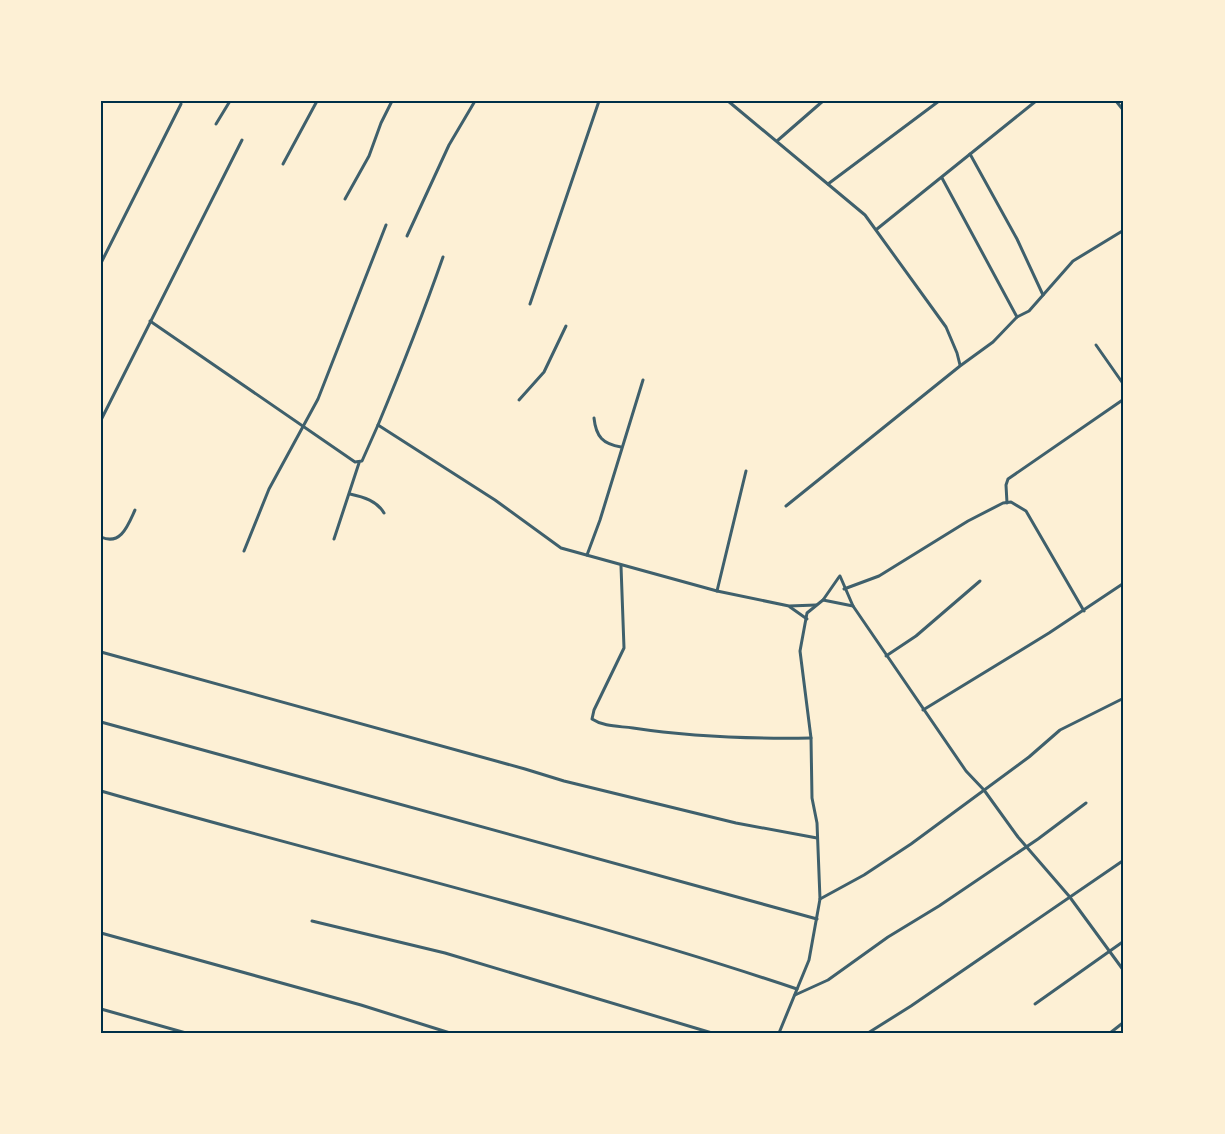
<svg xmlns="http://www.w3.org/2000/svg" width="1225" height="1134" font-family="Raleway,sans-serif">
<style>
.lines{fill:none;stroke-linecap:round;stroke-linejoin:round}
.minor{stroke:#3f606c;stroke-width:3}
.neatline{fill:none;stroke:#003049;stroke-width:2}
</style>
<rect width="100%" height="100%" fill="#fdf0d5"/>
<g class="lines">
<g class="minor">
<path d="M728,101L865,215L946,327L957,353L960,365"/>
<path d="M1116,101L1124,111"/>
<path d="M101,104L102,101"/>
<path d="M216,124L230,101"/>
<path d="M777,141L823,101"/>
<path d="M970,154L1017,239L1043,295"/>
<path d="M283,164L317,101"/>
<path d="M942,178L1017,317"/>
<path d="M828,184L939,101"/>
<path d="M345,199L369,156L381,123L392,101"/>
<path d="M877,229L1036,101"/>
<path d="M407,236L449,145L475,101"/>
<path d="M443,257C423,314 401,370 378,425L495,500L561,548L717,591L789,606L816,605"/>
<path d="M101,263L181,104"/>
<path d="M530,304L599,101"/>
<path d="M150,321L355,462L362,461L378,425"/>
<path d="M1096,345L1124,385"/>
<path d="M519,400L544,372L566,326"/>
<path d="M594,418C596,437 603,444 621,447"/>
<path d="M101,420L242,140"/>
<path d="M350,494C364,497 377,501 384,513"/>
<path d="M1007,503L1006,485L1008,479L1124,399"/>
<path d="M786,506L960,366L993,342L1017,317L1029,311L1073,261L1124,230"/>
<path d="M101,537C121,546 128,525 135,510"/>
<path d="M334,539L359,463"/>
<path d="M244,551L269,489L318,399L386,225"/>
<path d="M587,555L600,520L643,380"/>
<path d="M621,566L624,648L594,710L592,719C604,727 619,726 633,728C692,737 751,739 811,738"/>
<path d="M840,576L853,606L966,771L984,790L1018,837L1069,896L1124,971"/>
<path d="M844,589L879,576L968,521L1003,503L1011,502L1026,511L1084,611"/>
<path d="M717,591L746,471"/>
<path d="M823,600L853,606"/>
<path d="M790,607L807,619"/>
<path d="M101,652L525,769L564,781L736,823L817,838"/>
<path d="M886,656L916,636L980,581"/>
<path d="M923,710L1049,633L1124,583"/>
<path d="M101,722L817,919"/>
<path d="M101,791C333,858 568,912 797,989"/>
<path d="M820,899L864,875L911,844L1029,757L1060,730L1124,698"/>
<path d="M312,921L445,953L712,1033"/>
<path d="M101,933L361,1005L450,1033"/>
<path d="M795,995L828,980L888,937L939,906L1038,839L1086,803"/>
<path d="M1035,1004L1124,941"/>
<path d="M101,1009L186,1033"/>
<path d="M779,1033L809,960L820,899L817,823L812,798L811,738L800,651L807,613L823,600L839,577"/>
<path d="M868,1033L911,1006L1124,860"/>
<path d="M1110,1033L1124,1022"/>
</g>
</g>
<rect width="1225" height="1134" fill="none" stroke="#fdf0d5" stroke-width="205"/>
<rect x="102" y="102" width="1020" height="930" class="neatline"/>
</svg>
